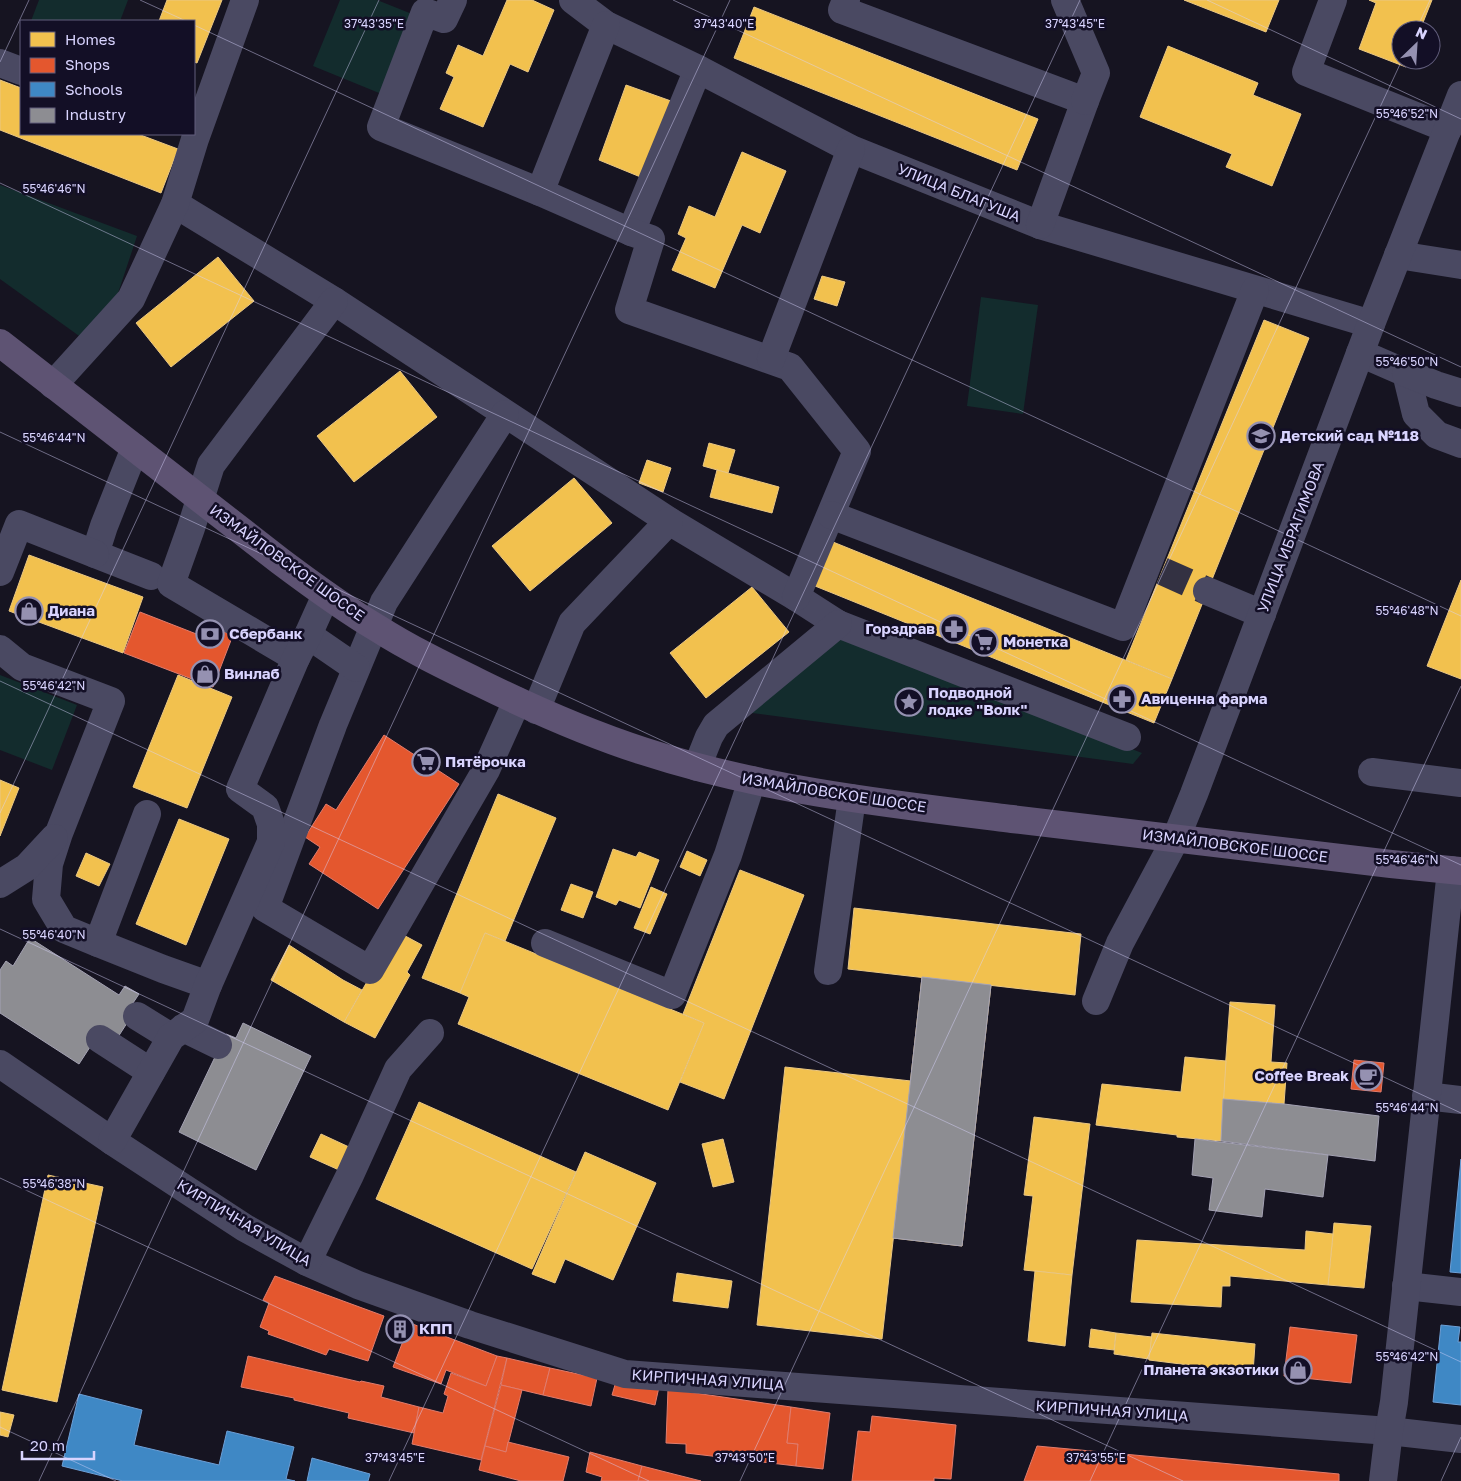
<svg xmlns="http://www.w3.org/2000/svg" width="1461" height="1481" font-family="'Golos Text',sans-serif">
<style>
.green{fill:#132c2d}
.homes{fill:#f2c14e;stroke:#eac783}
.shops{fill:#e4572e;stroke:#e17c6d}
.schools{fill:#3f88c5;stroke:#6d9fd6}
.industry{fill:#8d8d92;stroke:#a4a2b3}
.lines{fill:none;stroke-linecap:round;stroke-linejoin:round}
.minor-tunnel{stroke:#333142;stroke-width:28;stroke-dasharray:28 14;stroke-linecap:butt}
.minor{stroke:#4a4962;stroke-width:28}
.major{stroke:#5e5373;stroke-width:28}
.ticks{fill:none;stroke:#d9d4ff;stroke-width:1;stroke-opacity:0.45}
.labels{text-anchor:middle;stroke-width:5;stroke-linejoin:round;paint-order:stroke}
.street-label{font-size:15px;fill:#d9d4ff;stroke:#130f26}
.poi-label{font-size:15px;font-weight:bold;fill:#d9d4ff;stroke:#130f26;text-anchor:start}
.ticks-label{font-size:12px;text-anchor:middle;fill:#d9d4ff;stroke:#130f26;stroke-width:5;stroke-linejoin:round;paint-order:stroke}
</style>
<rect width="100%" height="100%" fill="#161421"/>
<g class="green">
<path d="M39,0H128L120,21H31Z"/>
<path d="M340,0H377L417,16L384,95L313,66Z"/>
<path d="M0,185L137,236L118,293L82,338L0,279Z"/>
<path d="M981,297L1038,305L1023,414L967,406Z"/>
<path d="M841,636L1142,753L1133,764L752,713Z"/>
<path d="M0,675L77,705L52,770L0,750Z"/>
</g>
<g class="homes">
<path d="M167,0H222L197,63L194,62V21H159Z"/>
<path d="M507,0H532L554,10L528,72L510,64L483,127L440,109L454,77L446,73L458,45L483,56Z"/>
<path d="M1184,0H1279L1266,32Z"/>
<path d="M1369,0H1432L1420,30H1401V60H1409L1406,67L1359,49L1376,3Z"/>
<path d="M754,7L1038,119L1017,170L734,58Z"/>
<path d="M1168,46L1258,83L1253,95L1301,114L1272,186L1226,167L1232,154L1140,117Z"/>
<path d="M0,80L21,88V134H138L178,149L161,193L0,130Z"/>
<path d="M626,85L671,101L643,178L599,160Z"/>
<path d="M742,152L786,171L760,233L742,225L715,288L672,270L686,238L678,234L689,206L715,217Z"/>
<path d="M218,257L254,301L171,367L136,323Z"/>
<path d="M822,276L845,282L837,306L814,299Z"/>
<path d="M1264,320L1309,338L1172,679L1126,660Z"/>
<path d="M400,371L437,417L354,482L317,436Z"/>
<path d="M709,443L735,450L728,473L703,466Z"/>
<path d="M647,460L671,468L663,492L639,483Z"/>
<path d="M717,470L779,487L772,513L710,497Z"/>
<path d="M574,478L612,523L530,591L492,546Z"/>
<path d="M833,542L1172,679L1154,723L815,586Z"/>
<path d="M29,555L143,597L123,653L9,611Z"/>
<path d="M1461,580V679L1427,666Z"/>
<path d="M752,587L789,632L706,698L670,653Z"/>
<path d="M178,675L232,697L187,808L133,787Z"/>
<path d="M0,780L19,788L0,836Z"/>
<path d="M498,794L556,818L505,941L485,933L460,993L422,978Z"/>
<path d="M179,819L229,839L186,945L136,924Z"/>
<path d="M613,849L636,857L639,852L659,860L640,908L619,900L616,905L596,897Z"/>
<path d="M687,851L707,860L700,876L680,867Z"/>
<path d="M86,853L110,864L99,886L76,876Z"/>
<path d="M740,870L804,895L724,1099L680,1082L704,1023L683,1014Z"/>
<path d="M571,884L593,892L583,918L561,910Z"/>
<path d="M651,887L667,894L650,934L634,928Z"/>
<path d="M854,908L1081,934L1075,995L848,969Z"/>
<path d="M396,931L422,945L407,972L410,975L375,1038L344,1022Z"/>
<path d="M485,933L704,1023L668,1110L458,1024L469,997L460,993Z"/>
<path d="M289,945L343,980L362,990L344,1022L271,980Z"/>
<path d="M922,977L991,985L962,1246L893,1238Z"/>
<path d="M1230,1002L1275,1005L1271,1062L1287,1063L1284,1104L1223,1099Z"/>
<path d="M1185,1057L1226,1061L1221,1141L1177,1137V1135L1096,1125L1102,1084L1181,1092Z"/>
<path d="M785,1067L911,1081L882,1339L757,1325Z"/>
<path d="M419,1102L576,1172L532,1269L376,1199Z"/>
<path d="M1034,1117L1090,1124L1072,1275L1024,1270L1033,1196L1024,1195Z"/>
<path d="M321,1134L349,1147L339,1170L310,1157Z"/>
<path d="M723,1139L734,1182L713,1187L702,1144Z"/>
<path d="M585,1152L656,1183L613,1280L565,1259L555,1283L532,1274Z"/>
<path d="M48,1175L103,1187L57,1402L2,1390Z"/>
<path d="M1334,1223L1371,1226L1364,1288L1328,1285Z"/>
<path d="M1306,1231L1333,1234L1328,1285L1230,1276V1286H1222L1221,1307L1131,1302L1137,1240L1305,1250Z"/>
<path d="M1035,1271L1072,1275L1065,1346L1028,1341Z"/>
<path d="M677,1273L732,1281L728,1308L673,1301Z"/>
<path d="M1091,1329L1116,1333L1114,1350L1089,1347Z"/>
<path d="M1116,1333L1152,1337L1149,1359L1114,1354Z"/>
<path d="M1152,1333L1255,1344L1253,1373L1149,1360Z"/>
<path d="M0,1412L14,1415L8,1437L0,1435Z"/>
</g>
<g class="shops">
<path d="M140,612L199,635L203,624L233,635L213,687L124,653Z"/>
<path d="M384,735L459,784L378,909L309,864L320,847L305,837L326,804L336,810Z"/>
<path d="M1354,1060L1384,1063L1381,1092L1351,1089Z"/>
<path d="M275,1276L384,1316L368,1361L329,1349L326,1355L268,1334L269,1331L260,1327L269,1303L263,1300Z"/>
<path d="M398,1318L410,1323L402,1341L391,1336Z"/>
<path d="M410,1323L497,1356L486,1386L446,1370L441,1384L393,1367Z"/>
<path d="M1290,1327L1357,1335L1351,1383L1284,1376Z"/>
<path d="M248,1356L360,1382L361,1381L384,1386L381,1397L419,1407L414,1433L348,1418L349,1413L294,1400V1398L241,1387Z"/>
<path d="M497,1356L507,1358L481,1460L412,1444L419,1407L443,1413L448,1396L444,1394L451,1373L486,1386Z"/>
<path d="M507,1358L550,1368L543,1395L501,1385Z"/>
<path d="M550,1368L597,1378L591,1406L543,1395Z"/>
<path d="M617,1378L659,1387L655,1405L612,1395Z"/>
<path d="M501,1385L522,1390L506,1452L485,1446Z"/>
<path d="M668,1389L791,1407L787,1443L798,1444L796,1466L686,1453V1444L666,1443Z"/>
<path d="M791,1407L830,1413L823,1469L796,1466L798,1444L787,1443Z"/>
<path d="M872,1416L956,1425L951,1479L934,1478V1481H852L858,1431L870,1432Z"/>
<path d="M508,1442L569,1457L563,1481H521L479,1470L485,1446L506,1452Z"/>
<path d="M1037,1446L1339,1474V1481H1024Z"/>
<path d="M590,1452L642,1466L638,1481H601L602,1477L586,1472Z"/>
<path d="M642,1466L701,1481H638Z"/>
</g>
<g class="schools">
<path d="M1461,1159V1273L1450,1272Z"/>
<path d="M1441,1325L1460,1327L1458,1342H1461V1405L1433,1402Z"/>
<path d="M79,1394L142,1410L134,1445L219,1465L227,1431L294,1447L286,1479L295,1481H123L62,1466Z"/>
<path d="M312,1458L370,1474L368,1481H307Z"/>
</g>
<g class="industry">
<path d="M30,938L119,995L125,986L139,994L133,1003L138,1006L118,1037L103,1027L79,1064L0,1013V970L6,961L13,966Z"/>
<path d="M922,977L991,985L962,1246L893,1238Z"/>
<path d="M243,1023L311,1056L256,1170L179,1132L226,1034L236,1038Z"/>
<path d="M1223,1099L1284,1104L1379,1116L1375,1161L1221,1141Z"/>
<path d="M1195,1139L1328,1155L1323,1197L1265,1189L1262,1217L1209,1210L1213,1178L1192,1175Z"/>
</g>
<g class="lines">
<path class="minor-tunnel" d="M1162,571L1207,591"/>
<g class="minor">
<path d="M453,0L444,19L425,12L381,127L540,192L631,232L698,69"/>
<path d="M573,0L606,25L698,69L851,149L1040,225L1371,324"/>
<path d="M846,0L842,10L1085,101L1040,225"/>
<path d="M1065,0L1096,73L1085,101"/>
<path d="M1333,0L1306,72L1448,129"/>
<path d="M0,63L21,71"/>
<path d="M540,192L606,25"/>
<path d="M175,204L334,301L669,521L796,597L838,624L1127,737"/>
<path d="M631,232L651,239L629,310L790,367L857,451L796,597"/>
<path d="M1398,255L1461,265"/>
<path d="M1360,353L1406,373L1416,414L1437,435L1461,444"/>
<path d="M771,359L851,149"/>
<path d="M1406,373L1436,385L1461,393"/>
<path d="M53,385L131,299L175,204L195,139L245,0"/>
<path d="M505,414L384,602L333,725L265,908L370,970L486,770L517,701"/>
<path d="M135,448L104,526L95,554L151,576"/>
<path d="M831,515L1123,627L1255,290"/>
<path d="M0,572L19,524L95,554"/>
<path d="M1207,591L1262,614"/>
<path d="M308,635L356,668"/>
<path d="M0,649L22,667L111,701L59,833L49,864L46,899L64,929L98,943"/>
<path d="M296,658L171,584L191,528L211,465L334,301"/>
<path d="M536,710L572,623L669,521"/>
<path d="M697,767L709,737L716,725L838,624"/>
<path d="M1372,772L1461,783"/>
<path d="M147,814L98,943L163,969L208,985"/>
<path d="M0,884L27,867L54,838"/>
<path d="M545,943L672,995L728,855L752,780"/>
<path d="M828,971L852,798"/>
<path d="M1096,1001L1120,943L1176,838L1194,794L1371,324L1461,95"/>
<path d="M137,1016L171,1037"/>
<path d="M183,1028L218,1045"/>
<path d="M100,1039L151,1072"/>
<path d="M0,1064L112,1141L245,1228L307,1262L358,1285L470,1325L625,1374L1389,1431L1461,1439"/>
<path d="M1426,1096L1461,1100"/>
<path d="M112,1141L171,1037L195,1020L208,985L271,842V824L265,807L240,789L296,658L308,635L326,595"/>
<path d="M307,1262L350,1175L398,1069L430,1033"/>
<path d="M1406,1286L1461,1292"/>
<path d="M1383,1481L1389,1431L1394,1402L1451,870"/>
</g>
<path class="major" d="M0,343L280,561C312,585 343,608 377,628C410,649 445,666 480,683C533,709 587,733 643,751C762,790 888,804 1012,819C1138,834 1264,849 1391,864L1461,871"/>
</g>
<path class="ticks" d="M140,0L186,21M673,0L1461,367M1207,0L1461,119M194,25L1461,616M1416,30L1430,0M0,62L29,0M0,183L1461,865M0,432L1461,1113M0,681L1461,1362M0,813L379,0M0,929L1183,1481M0,1178L649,1481M0,1427L116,1481M39,1481L730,0M389,1481L1080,0M740,1481L1402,60M1090,1481L1461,686M1441,1481L1461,1437"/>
<defs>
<g id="school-ring" transform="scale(1.4375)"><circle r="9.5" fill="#130f26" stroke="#9591b1" stroke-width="1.5"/><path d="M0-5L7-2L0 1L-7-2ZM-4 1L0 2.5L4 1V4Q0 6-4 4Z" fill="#9591b1"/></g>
<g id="shop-ring" transform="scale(1.4375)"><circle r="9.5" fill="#130f26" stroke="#9591b1" stroke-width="1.5"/><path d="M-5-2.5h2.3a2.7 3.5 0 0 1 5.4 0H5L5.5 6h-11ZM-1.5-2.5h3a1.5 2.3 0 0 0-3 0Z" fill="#9591b1"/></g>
<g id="pharmacy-ring" transform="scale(1.4375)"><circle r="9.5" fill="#130f26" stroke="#9591b1" stroke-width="1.5"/><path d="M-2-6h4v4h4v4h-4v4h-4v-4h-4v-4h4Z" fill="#9591b1"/></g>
<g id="bank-ring" transform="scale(1.4375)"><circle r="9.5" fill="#130f26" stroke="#9591b1" stroke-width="1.5"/><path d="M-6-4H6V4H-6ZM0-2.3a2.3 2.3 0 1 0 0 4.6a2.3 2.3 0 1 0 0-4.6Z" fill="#9591b1"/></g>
<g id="supermarket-ring" transform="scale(1.4375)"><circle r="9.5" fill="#130f26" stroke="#9591b1" stroke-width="1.5"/><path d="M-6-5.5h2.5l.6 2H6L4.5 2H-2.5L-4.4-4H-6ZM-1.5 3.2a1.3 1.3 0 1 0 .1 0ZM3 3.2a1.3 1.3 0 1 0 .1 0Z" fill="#9591b1"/></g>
<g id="sight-ring" transform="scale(1.4375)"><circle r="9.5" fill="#130f26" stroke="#9591b1" stroke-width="1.5"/><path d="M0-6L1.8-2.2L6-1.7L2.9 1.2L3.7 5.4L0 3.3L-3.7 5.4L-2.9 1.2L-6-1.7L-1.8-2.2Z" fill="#9591b1"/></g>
<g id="cafe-ring" transform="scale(1.4375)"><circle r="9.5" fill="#130f26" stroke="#9591b1" stroke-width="1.5"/><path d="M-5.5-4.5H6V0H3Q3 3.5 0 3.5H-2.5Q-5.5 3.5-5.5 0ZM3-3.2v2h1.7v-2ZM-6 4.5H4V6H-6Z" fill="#9591b1"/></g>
<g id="building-ring" transform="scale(1.4375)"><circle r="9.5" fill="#130f26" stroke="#9591b1" stroke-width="1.5"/><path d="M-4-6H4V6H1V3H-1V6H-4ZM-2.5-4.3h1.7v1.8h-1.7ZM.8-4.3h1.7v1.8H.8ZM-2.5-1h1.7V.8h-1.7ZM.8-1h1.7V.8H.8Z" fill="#9591b1"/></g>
</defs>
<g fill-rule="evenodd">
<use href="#school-ring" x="1261" y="436"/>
<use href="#shop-ring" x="29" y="611"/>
<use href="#pharmacy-ring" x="954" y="629"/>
<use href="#bank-ring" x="210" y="634"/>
<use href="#supermarket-ring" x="984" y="642"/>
<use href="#shop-ring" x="205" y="674"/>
<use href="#pharmacy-ring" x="1122" y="699"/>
<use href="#sight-ring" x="909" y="702"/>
<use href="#supermarket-ring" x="426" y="762"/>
<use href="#cafe-ring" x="1368" y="1076"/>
<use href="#building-ring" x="400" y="1329"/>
<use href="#shop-ring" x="1298" y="1370"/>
</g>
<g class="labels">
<g class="street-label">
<text transform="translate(959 193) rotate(22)" y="5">УЛИЦА БЛАГУША</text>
<text transform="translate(1291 537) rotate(-69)" y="5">УЛИЦА ИБРАГИМОВА</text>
<text transform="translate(287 563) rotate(36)" y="5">ИЗМАЙЛОВСКОЕ ШОССЕ</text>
<text transform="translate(834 793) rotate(9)" y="5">ИЗМАЙЛОВСКОЕ ШОССЕ</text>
<text transform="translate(1235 846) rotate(7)" y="5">ИЗМАЙЛОВСКОЕ ШОССЕ</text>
<text transform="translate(244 1223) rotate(31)" y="5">КИРПИЧНАЯ УЛИЦА</text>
<text transform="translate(708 1380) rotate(4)" y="5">КИРПИЧНАЯ УЛИЦА</text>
<text transform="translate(1112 1411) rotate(4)" y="5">КИРПИЧНАЯ УЛИЦА</text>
</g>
<g class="poi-label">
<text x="1280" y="441">Детский сад №118</text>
<text x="48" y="616">Диана</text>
<text x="935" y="634" text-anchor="end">Горздрав</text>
<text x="229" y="639">Сбербанк</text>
<text x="1003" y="647">Монетка</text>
<text x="224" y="679">Винлаб</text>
<text x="928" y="698">Подводной<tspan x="928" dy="17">лодке "Волк"</tspan></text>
<text x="1141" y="704">Авиценна фарма</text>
<text x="445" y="767">Пятёрочка</text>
<text x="1349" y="1081" text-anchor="end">Coffee Break</text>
<text x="419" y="1334">КПП</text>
<text x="1279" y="1375" text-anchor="end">Планета экзотики</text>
</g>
</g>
<g class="ticks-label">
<text x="374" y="28">37°43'35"E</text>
<text x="724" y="28">37°43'40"E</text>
<text x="1075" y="28">37°43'45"E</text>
<text x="1407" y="118">55°46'52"N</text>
<text x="54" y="193">55°46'46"N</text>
<text x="1407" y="366">55°46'50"N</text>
<text x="54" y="442">55°46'44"N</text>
<text x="1407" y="615">55°46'48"N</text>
<text x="54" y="690">55°46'42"N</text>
<text x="1407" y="864">55°46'46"N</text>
<text x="54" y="939">55°46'40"N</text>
<text x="1407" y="1112">55°46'44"N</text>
<text x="54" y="1188">55°46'38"N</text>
<text x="1407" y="1361">55°46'42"N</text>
<text x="395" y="1462">37°43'45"E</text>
<text x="745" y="1462">37°43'50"E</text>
<text x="1096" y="1462">37°43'55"E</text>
</g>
<rect x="20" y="20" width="175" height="115" fill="#130f26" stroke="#625e7d"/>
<rect x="30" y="32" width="25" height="15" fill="#f2c14e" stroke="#625e7d"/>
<text x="65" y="45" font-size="15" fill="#d9d4ff">Homes</text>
<rect x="30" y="58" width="25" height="15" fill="#e4572e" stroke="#625e7d"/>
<text x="65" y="70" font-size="15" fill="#d9d4ff">Shops</text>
<rect x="30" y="82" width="25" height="15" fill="#3f88c5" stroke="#625e7d"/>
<text x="65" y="95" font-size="15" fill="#d9d4ff">Schools</text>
<rect x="30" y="108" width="25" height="15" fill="#8d8d92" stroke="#625e7d"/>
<text x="65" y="120" font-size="15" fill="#d9d4ff">Industry</text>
<g transform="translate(1416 45) rotate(25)"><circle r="24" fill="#130f26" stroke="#625e7d"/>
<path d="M0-4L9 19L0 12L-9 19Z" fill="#9591b1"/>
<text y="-8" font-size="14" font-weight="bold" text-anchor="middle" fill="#d9d4ff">N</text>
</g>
<path d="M22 1451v8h72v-8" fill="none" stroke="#d9d4ff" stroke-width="2.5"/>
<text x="30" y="1451" font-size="15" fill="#d9d4ff" stroke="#130f26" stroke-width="4" paint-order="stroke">20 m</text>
</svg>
